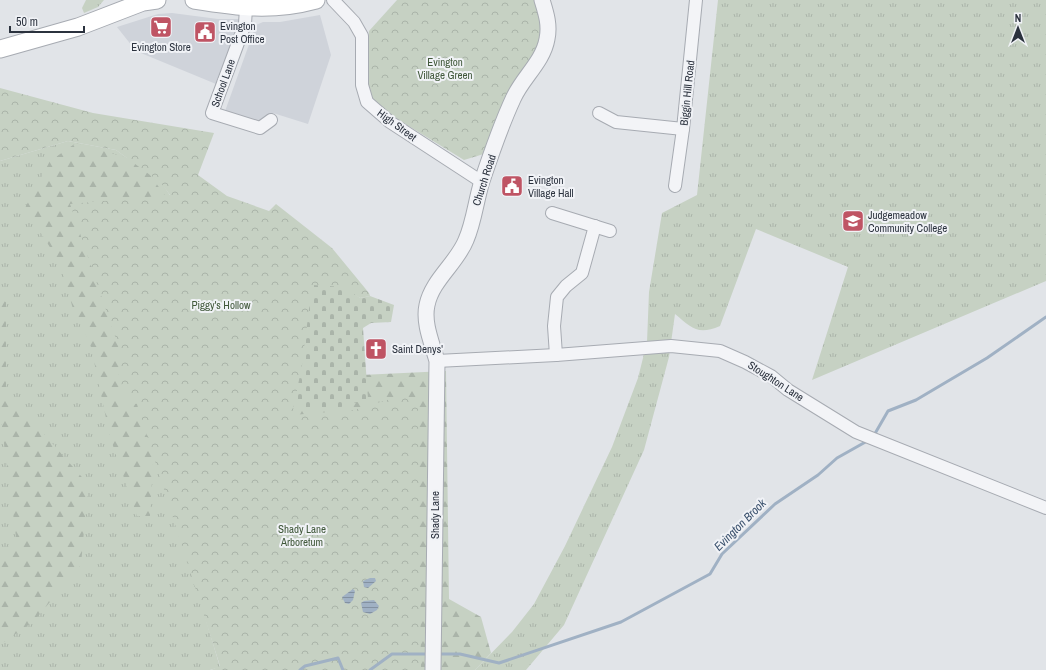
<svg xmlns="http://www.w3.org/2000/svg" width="1046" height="670" font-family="'Archivo Narrow',sans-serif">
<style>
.built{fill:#cfd3da}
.grass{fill:url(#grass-tufts)}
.forest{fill:url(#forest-firs)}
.cemetery{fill:url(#cemetery-stones)}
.park{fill:url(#park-crowns)}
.water{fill:url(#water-rules)}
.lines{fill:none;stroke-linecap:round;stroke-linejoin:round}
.stream{stroke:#a0b1c4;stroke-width:3}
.minor-casing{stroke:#a7abb2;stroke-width:14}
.tertiary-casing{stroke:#a7abb2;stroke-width:17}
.secondary-casing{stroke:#a7abb2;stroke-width:19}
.minor{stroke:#f3f4f7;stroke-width:12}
.tertiary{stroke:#f3f4f7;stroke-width:15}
.secondary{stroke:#fff;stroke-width:17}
.labels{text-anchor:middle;stroke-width:4;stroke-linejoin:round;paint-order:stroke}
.poi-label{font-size:11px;fill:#2b323e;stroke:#f0f2f6;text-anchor:start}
.park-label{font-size:11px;fill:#40583a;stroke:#f0f2f6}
.street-label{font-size:11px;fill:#2b323e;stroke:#f0f2f6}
.water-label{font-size:12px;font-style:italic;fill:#3a516d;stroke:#f0f2f6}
</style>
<defs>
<pattern id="grass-tufts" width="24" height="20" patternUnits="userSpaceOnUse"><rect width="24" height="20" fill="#c6d1c3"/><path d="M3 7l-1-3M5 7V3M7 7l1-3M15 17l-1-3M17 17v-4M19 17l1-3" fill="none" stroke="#aab4a9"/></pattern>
<pattern id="forest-firs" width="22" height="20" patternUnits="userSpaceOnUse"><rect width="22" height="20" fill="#c6d1c3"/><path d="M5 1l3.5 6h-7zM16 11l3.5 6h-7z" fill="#aab4a9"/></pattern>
<pattern id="cemetery-stones" width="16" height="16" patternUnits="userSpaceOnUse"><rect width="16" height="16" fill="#c6d1c3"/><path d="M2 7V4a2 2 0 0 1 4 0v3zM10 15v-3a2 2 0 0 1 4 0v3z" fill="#aab4a9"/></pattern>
<pattern id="park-crowns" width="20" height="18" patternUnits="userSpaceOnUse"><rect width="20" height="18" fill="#c6d1c3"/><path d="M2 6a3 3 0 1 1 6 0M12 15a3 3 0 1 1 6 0" fill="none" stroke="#aab4a9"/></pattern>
<pattern id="water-rules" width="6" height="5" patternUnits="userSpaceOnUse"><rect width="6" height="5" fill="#a0b1c4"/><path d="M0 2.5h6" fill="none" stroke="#8391a1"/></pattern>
</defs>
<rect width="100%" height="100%" fill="#e1e4e8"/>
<g class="built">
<path d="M172,13L218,19H242L216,84L136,51L117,27L158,14Z"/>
<path d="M320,15L331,55L308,124L273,113L259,123L224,114L256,25L263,22H280Z"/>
</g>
<g class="grass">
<path d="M86,0H104L98,7L84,13L82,8Z"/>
<path d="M718,0H1046V281L812,380L848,267L756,229L720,326C697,336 691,327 675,314L669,357L644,450L564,625L526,670H475L512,632L534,604L565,546L612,447L638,378L647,342L649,292L662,213L697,195Z"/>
<path d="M68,141L116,150L162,183L173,200L140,400L220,667L210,670H0V161Z"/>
</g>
<g class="forest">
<path d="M76,143L141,162L168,200L126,359L119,396L136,404L175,389L361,375L446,371L449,599L481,617L491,653L475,670H326L202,602L179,550L202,534L179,457L153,461L150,516H137L110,437L91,347L73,309L60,263L25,208L50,161Z"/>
<path d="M0,299L6,302V391L88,484L81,565L34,621L0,645V557L16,537L0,411Z"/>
</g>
<path class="cemetery" d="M307,279L341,283L360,298L370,296L394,305L391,322L371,323L363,328L368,399L341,407L276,411Z"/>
<g class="park">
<path d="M397,0H536L542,23V39L487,153L464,160L394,117L375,103L369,94L366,85L369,31Z"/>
<path d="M0,88L93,113L214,133L198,175L227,196L269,211L276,204L332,248L369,293L370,296L360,298L343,287L312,285L302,365L292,415L354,410L403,395L418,401L421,670H211L220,666L135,398L124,394L118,372L122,357L70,204L170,195L161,183L116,150L68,141L0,161Z"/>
</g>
<g class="water">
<path d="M370,578H375L376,581L368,588L364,587L363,581Z"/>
<path d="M353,589L355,591L353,600L349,604L345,603L342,597Z"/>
<path d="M374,600L379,606L377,610L370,614L363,612L361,603L364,601Z"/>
</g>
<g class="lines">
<g class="stream">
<path d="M873,437L888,411L916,400L943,384L987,358L1046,317"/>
<path d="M437,654H460L499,663L621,622L710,574L722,554L775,504L818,475L837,458L869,440"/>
<path d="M300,670L305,666L338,658L343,670"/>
<path d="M370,670L392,654H430"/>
</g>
<g class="minor-casing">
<g id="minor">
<path d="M333,0L354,22L362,36V85L367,102L390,122L482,182"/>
<path d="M246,8L245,24L212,113L260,128L271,120"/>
<path d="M599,113L616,122L683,129"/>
<path d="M675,186L683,129L696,0"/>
<path d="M552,213L610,231"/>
<path d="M556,355L554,326L557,297L566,286L582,273L595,226"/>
<path d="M437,361L556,355L671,346L720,351L745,362L771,376L788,390L856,432L1046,508"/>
</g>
</g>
<g class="tertiary-casing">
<path id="tertiary" d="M433,670L437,361C432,343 423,323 427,305C432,280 457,263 466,240C474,222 476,200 482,181C491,154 501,125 513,99C522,78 543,62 547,39C550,25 546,13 542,0"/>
</g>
<g class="secondary-casing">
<g id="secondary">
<path d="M194,0C238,7 272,12 316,0"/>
<path d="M0,49L78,27L143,2L157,0"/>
</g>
</g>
<use href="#minor" class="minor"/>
<use href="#tertiary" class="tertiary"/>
<use href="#secondary" class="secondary"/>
</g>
<defs>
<g id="supermarket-square" transform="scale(1.15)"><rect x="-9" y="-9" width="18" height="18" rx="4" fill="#bf5464" stroke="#f0f2f6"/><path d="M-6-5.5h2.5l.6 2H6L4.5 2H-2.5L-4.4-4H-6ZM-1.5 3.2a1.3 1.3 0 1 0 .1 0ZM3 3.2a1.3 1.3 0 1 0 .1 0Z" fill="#fff"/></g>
<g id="civic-square" transform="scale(1.15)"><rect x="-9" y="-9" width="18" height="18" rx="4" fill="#bf5464" stroke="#f0f2f6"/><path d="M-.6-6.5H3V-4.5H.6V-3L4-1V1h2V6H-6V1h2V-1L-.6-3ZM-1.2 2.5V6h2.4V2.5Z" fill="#fff"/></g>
<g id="school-square" transform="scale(1.15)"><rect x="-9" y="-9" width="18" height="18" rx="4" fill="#bf5464" stroke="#f0f2f6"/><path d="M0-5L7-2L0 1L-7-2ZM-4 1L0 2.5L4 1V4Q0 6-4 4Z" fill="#fff"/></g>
<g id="church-square" transform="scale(1.15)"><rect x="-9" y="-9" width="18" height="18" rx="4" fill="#bf5464" stroke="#f0f2f6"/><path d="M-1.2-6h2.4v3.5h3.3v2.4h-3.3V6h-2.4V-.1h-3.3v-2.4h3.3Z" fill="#fff"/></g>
</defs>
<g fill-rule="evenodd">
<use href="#supermarket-square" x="161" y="27"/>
<use href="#civic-square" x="205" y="32"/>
<use href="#civic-square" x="512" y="186"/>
<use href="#school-square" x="853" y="221"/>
<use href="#church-square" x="376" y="349"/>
</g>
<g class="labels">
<g class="poi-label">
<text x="220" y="30">Evington<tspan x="220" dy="13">Post Office</tspan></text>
<text x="161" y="51" text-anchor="middle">Evington Store</text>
<text x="528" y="184">Evington<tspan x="528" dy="13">Village Hall</tspan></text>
<text x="868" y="219">Judgemeadow<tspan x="868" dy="13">Community College</tspan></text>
<text x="392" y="353">Saint Denys'</text>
</g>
<g class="park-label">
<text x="445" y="66">Evington<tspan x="445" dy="13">Village Green</tspan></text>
<text x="221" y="309">Piggy's Hollow</text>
<text x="302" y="533">Shady Lane<tspan x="302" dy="13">Arboretum</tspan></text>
</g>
<g class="street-label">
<text transform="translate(223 83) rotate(-70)" y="4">School Lane</text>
<text transform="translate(687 93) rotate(-84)" y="4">Biggin Hill Road</text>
<text transform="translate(397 125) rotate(36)" y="4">High Street</text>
<text transform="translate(484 180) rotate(-72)" y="4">Church Road</text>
<text transform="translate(776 381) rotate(33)" y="4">Stoughton Lane</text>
<text transform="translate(435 515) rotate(-90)" y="4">Shady Lane</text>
</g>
<g class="water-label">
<text transform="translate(740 525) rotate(-45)" y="4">Evington Brook</text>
</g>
</g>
<g transform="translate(1018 28)" stroke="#f0f2f6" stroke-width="3" paint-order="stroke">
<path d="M0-3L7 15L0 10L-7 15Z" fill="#2b323e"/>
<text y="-6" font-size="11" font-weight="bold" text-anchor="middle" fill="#2b323e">N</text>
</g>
<path d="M10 26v6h74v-6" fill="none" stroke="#2b323e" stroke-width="2"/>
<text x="16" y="26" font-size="12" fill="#2b323e" stroke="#f0f2f6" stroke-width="3" paint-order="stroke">50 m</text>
</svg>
